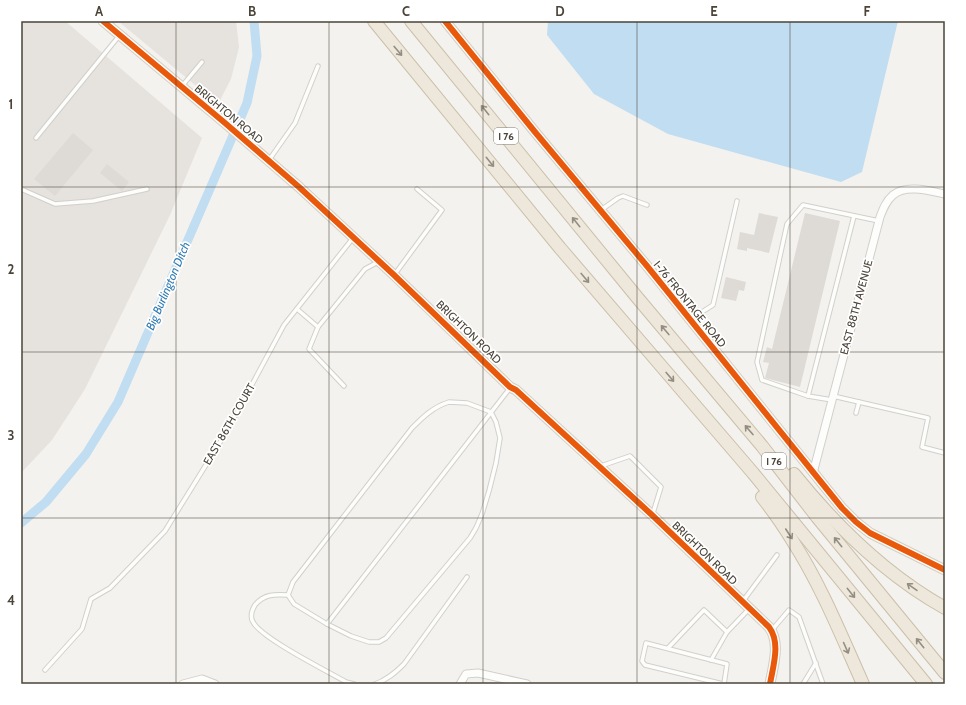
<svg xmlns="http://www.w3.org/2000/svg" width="966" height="705" font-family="Cabin,sans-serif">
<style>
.industrial{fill:#e6e2de}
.water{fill:#c0ddf1}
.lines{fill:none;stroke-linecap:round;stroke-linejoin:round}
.canal{stroke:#c0ddf1;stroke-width:9}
.building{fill:#dedbd6}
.lane-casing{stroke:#d2d0cb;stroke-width:5.5}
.street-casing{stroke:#d2d0cb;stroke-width:9}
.secondary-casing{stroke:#d3cfc5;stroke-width:11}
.highway-casing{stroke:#ccbfa9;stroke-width:14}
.lane{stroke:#fdfdfc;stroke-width:3.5}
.street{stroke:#fdfdfc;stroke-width:7}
.secondary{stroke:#f7f6f1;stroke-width:9}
.highway{stroke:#ede8db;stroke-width:12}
.cycleway-casing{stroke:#fff;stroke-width:8}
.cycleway{stroke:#e8590c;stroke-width:6}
.oneway{stroke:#948e82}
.grid{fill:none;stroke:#4b4439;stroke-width:1;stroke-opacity:0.55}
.labels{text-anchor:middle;stroke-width:3.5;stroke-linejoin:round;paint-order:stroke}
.shield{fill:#fff;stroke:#817c74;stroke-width:1}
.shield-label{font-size:10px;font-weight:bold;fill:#4b4439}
.street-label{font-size:11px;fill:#4b4439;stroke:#fff}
.water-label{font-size:12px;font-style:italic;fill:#2e7ab2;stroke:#fff}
.neatline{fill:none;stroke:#4b4439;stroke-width:1.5}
.grid-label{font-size:13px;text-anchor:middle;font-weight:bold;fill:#4b4439}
</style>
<rect width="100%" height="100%" fill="#f4f2ee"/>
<g class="industrial">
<path d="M21,21H65L202,138L170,215L85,389L52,440L21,473Z"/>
<path d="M118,21H236L239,47L231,79L218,104Z"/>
</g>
<path class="water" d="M548,21H898L862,172L841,182L668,134L594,94L547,35Z"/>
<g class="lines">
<path class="canal" d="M21,523L46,502L86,454L118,402L247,103L257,56L254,21"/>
</g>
<g class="building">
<path d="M73,133L93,150L55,196L34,179Z"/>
<path d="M107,164L129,182L122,191L100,173Z"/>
<path d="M759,213L778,217L769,253L747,248V251L737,249L740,232L754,235Z"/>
<path d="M805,213L840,221L800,387L765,378L769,363L763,362L767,347L772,349Z"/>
<path d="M726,277L746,282L744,291L739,290L736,301L721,298Z"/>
</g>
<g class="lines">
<g class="lane-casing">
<g id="lane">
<path d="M182,86L202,62"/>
<path d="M36,138L119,36"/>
<path d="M269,160L295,123L318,66"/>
<path d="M21,189L55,204L93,201L147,189"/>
<path d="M601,210L618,198L623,196L647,205"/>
<path d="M395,274L442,210L417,189"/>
<path d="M297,309L318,327L365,269L378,262"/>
<path d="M691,319L713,305L737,201"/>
<path d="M318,327L309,349L344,386"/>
<path d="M808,396L762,380L757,362L787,224L803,205L879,221"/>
<path d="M833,396L928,418L922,447L945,453"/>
<path d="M832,400L808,396L854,216"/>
<path d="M449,402L467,403L491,412L496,422L500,438L496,463L489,491L482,514L476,528L470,538L386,638L379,642H369L351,636L327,624L294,604L288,595L293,582L412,428C423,417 433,407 449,402Z"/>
<path d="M856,413L859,402"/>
<path d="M601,466L630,456L661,487L653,513"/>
<path d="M288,595C275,594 264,594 255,605C252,610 250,617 253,622C261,638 327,671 346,682L354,684"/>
<path d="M743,601L777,555"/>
<path d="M327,624L510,388"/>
<path d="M772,630L789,610L799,617L823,684"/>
<path d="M668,648L704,610L727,632L749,609"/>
<path d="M711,660L727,632"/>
<path d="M45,670L82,629L91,599L110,588L165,531L227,431L284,325L353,238"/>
<path d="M375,684C387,680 395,673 404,664L467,577"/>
<path d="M723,684L645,665L642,661L646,643L727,664L724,684"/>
<path d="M803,684L816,663"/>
</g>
</g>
<g class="street-casing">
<g id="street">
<path d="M813,473L880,217C883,209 886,201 893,195C906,184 930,191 945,194"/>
<path d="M183,684L202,679L215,684"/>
<path d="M460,684L466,674L478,673L527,684"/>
</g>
</g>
<g class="secondary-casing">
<g id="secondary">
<path d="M103,21L225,123L299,187L394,275L510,387L516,390L652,515L769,627C781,643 773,666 770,684"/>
<path d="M445,21L535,132L647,266L842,508L856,522L870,533L945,570"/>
</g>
</g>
<g class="highway-casing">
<g id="highway">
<path d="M374,21L560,248L753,473L926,684"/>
<path d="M411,21L636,296L762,446L817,517L945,673"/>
<path d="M794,474C836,526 886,575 945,608"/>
<path d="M762,497C773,511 783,525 792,540C821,585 841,635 863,684"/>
</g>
</g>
<use href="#lane" class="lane"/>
<use href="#street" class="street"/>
<use href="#secondary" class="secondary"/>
<use href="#highway" class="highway"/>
<g class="cycleway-casing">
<g id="cycleway">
<path d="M103,21L225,123L299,187L394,275L510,387L516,390L652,515L769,627C781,643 773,666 770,684"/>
<path d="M445,21L535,132L647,266L842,508L856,522L870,533L945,570"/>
</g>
</g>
<use href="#cycleway" class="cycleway"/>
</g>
<defs><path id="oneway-shaft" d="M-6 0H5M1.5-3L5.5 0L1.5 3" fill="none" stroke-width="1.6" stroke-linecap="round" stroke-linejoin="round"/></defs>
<g class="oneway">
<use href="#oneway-shaft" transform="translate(398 51) rotate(50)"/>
<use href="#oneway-shaft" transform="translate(485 110) rotate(-129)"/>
<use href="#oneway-shaft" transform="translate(490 162) rotate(51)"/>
<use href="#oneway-shaft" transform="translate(576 222) rotate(-129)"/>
<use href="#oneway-shaft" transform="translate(585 278) rotate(50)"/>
<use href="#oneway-shaft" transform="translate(665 330) rotate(-130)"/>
<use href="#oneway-shaft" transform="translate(670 377) rotate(50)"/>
<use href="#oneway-shaft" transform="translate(749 430) rotate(-131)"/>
<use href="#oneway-shaft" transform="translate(789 534) rotate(57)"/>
<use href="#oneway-shaft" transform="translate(838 542) rotate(-129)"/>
<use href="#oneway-shaft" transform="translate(912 587) rotate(-145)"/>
<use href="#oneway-shaft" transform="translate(851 593) rotate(51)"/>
<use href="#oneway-shaft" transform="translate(920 643) rotate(-129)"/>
<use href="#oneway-shaft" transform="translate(846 648) rotate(66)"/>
</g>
<path class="grid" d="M176,21V684M329,21V684M483,21V684M637,21V684M790,21V684M21,187H945M21,352H945M21,518H945"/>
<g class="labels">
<g class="shield">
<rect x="494" y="128" width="24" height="16" rx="3"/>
<rect x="762" y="453" width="24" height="16" rx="3"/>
</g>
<g class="shield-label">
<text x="506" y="140">I 76</text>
<text x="774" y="465">I 76</text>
</g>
<g class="street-label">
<text transform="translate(229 114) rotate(40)" y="4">BRIGHTON ROAD</text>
<text transform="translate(690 304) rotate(51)" y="4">I-76 FRONTAGE ROAD</text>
<text transform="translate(856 307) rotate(-75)" y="4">EAST 88TH AVENUE</text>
<text transform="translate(469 332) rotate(44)" y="4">BRIGHTON ROAD</text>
<text transform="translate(229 424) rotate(-60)" y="4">EAST 86TH COURT</text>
<text transform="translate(705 553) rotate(44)" y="4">BRIGHTON ROAD</text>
</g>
<g class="water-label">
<text transform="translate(168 286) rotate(-67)" y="4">Big Burlington Ditch</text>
</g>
</g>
<rect width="966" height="705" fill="none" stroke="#ffffff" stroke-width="44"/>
<rect x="22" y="22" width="922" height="661" class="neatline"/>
<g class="grid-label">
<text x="99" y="16">A</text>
<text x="252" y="16">B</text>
<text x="406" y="16">C</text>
<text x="560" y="16">D</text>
<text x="714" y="16">E</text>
<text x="867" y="16">F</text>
<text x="11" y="109">1</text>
<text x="11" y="274">2</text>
<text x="11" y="440">3</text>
<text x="11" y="605">4</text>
</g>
</svg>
